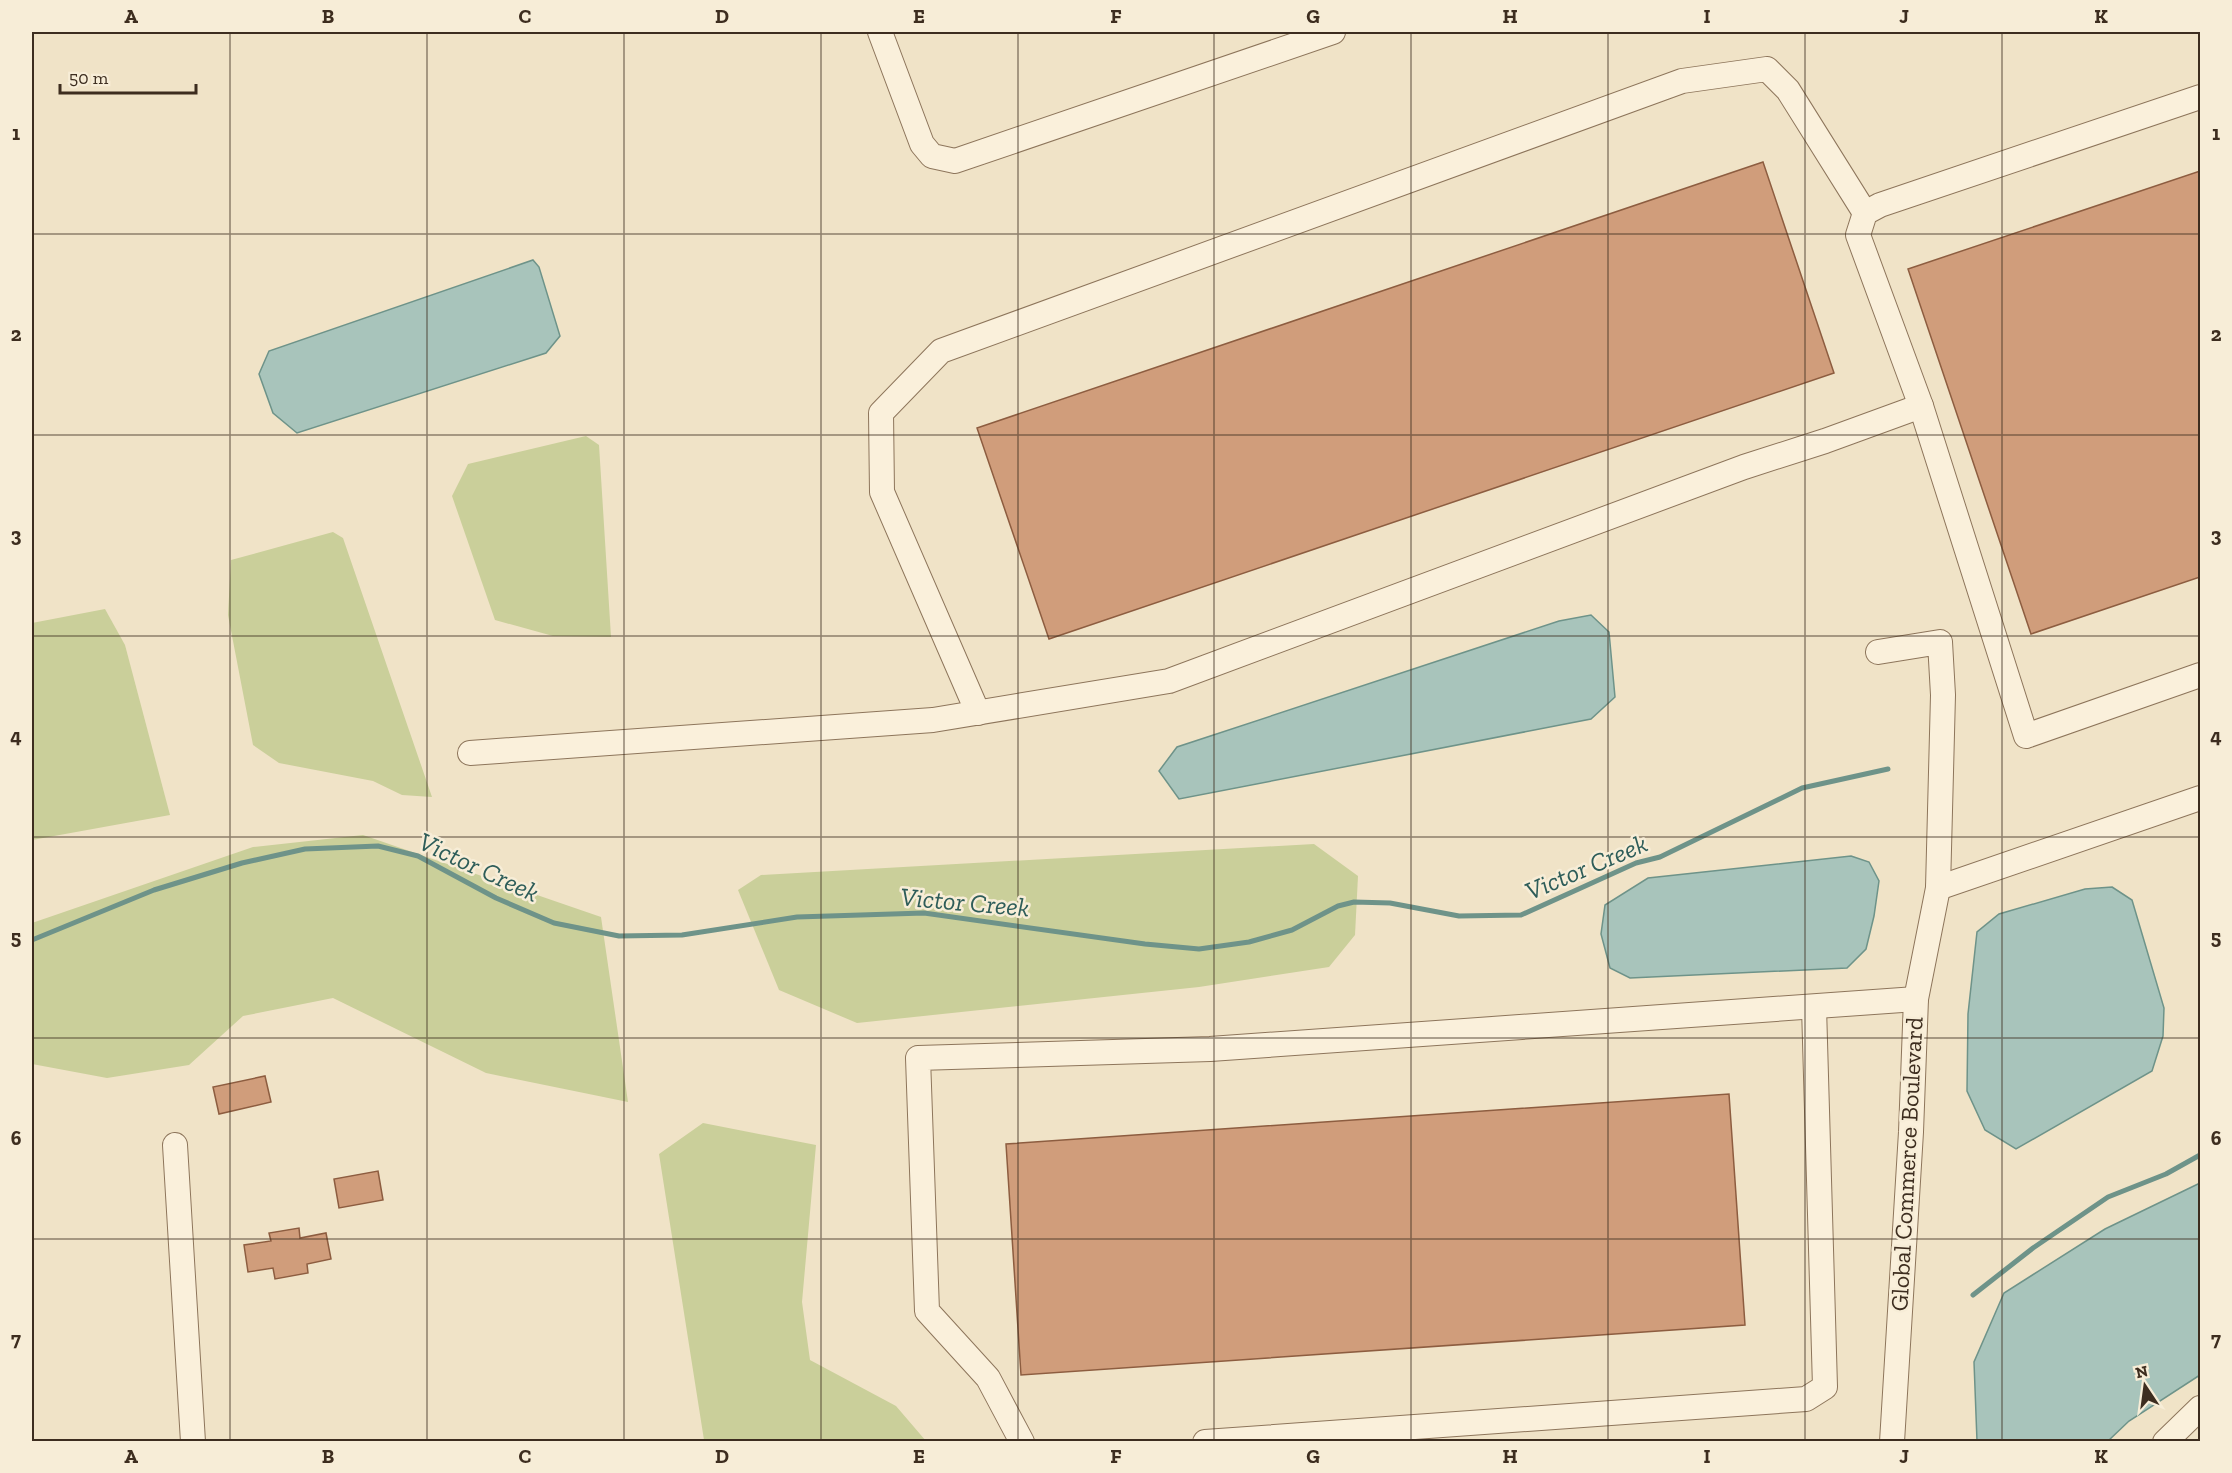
<svg xmlns="http://www.w3.org/2000/svg" width="2232" height="1473" font-family="'Zilla Slab',serif">
<style>
.green{fill:#cacf9a}
.water{fill:#a8c4bb;stroke:#6e9389;stroke-width:1.5}
.lines{fill:none;stroke-linecap:round;stroke-linejoin:round}
.stream{stroke:#6e9389;stroke-width:5}
.building{fill:#d09d7b;stroke:#8d5d40;stroke-width:1.5}
.minor-casing{stroke:#8d755b;stroke-width:26}
.minor{stroke:#faf0db;stroke-width:24}
.grid{fill:none;stroke:#3d2d1f;stroke-width:1.5;stroke-opacity:0.55}
.labels{text-anchor:middle;stroke-width:5;stroke-linejoin:round;paint-order:stroke}
.street-label{font-size:24px;fill:#3d2d1f;stroke:#f7edd7}
.water-label{font-size:26px;font-style:italic;fill:#2e5d59;stroke:#f7edd7}
.neatline{fill:none;stroke:#3d2d1f;stroke-width:2}
.grid-label{font-size:20px;text-anchor:middle;font-weight:bold;fill:#3d2d1f}
</style>
<rect width="100%" height="100%" fill="#f0e3c7"/>
<g class="green">
<path d="M586,436L599,445L611,637L553,636L495,620L452,496L468,464Z"/>
<path d="M333,532L343,538L432,797L402,795L373,781L279,763L253,745L228,615L231,560Z"/>
<path d="M105,609L125,645L170,815L32,840V623Z"/>
<path d="M363,835L601,917L628,1102L486,1073L333,998L243,1016L189,1065L107,1078L32,1064V923L253,847Z"/>
<path d="M1314,844L1358,876L1355,935L1329,967L1199,987L857,1023L779,990L738,890L761,875Z"/>
<path d="M703,1123L816,1145L802,1302L810,1360L896,1406L926,1441L704,1440L659,1154Z"/>
</g>
<g class="water">
<path d="M533,260L539,267L560,336L546,353L297,433L273,413L259,374L269,351Z"/>
<path d="M1591,615L1609,632L1615,697L1591,719L1179,799L1159,771L1177,747L1559,621Z"/>
<path d="M1851,856L1869,862L1879,881L1874,916L1866,949L1847,968L1630,978L1610,968L1601,934L1605,905L1648,878Z"/>
<path d="M2112,887L2132,900L2164,1008L2163,1036L2152,1071L2016,1149L1985,1130L1967,1091L1968,1014L1977,932L1999,914L2085,889Z"/>
<path d="M2200,1183V1375L2129,1421L2108,1441H1977L1974,1362L2004,1293L2105,1229Z"/>
</g>
<g class="lines">
<g class="stream">
<path d="M32,940L154,890L242,863L305,849L378,846L418,856L496,898L554,923L619,936L682,935L797,917L924,913L1145,944L1199,949L1249,942L1292,930L1338,906L1354,902L1390,903L1459,916L1521,915L1636,863L1660,857L1802,788L1888,769"/>
<path d="M1973,1295L2033,1248L2108,1197L2166,1174L2200,1155"/>
</g>
</g>
<g class="building">
<path d="M1763,162L1834,373L1049,639L977,428Z"/>
<path d="M2200,171V577L2031,634L1908,269Z"/>
<path d="M265,1076L271,1102L219,1114L213,1087Z"/>
<path d="M1729,1094L1745,1325L1021,1375L1006,1144Z"/>
<path d="M378,1171L383,1200L339,1208L334,1179Z"/>
<path d="M299,1228L300,1238L326,1233L331,1259L307,1264L308,1273L275,1279L273,1268L248,1272L244,1245L271,1241L269,1233Z"/>
</g>
<g class="lines">
<g class="minor-casing">
<g id="minor">
<path d="M880,32L922,144L932,156L955,161L1333,32"/>
<path d="M2200,97L1880,205L1865,213L1858,235L1921,406L2026,736L2200,675"/>
<path d="M1878,652L1940,642L1943,695L1938,888L1916,999L1911,1132L1892,1442"/>
<path d="M978,713L882,492L881,413L941,351L1682,81L1767,69L1788,90L1865,213"/>
<path d="M470,753L933,720L1169,681L1744,467L1825,441L1921,406"/>
<path d="M1938,888L2200,798"/>
<path d="M175,1145L193,1442"/>
<path d="M1022,1442L988,1378L927,1311L918,1058L1210,1049L1916,999"/>
<path d="M1205,1442L1806,1399L1825,1387L1814,1007"/>
<path d="M2165,1442L2200,1408"/>
</g>
</g>
<use href="#minor" class="minor"/>
</g>
<path class="grid" d="M230,32V1442M427,32V1442M624,32V1442M821,32V1442M1018,32V1442M1214,32V1442M1411,32V1442M1608,32V1442M1805,32V1442M2002,32V1442M32,234H2200M32,435H2200M32,636H2200M32,837H2200M32,1038H2200M32,1239H2200"/>
<g class="labels">
<g class="street-label">
<text transform="translate(1907 1164) rotate(-87)" y="8">Global Commerce Boulevard</text>
</g>
<g class="water-label">
<text transform="translate(479 867) rotate(25)" y="9">Victor Creek</text>
<text transform="translate(1586 867) rotate(-23)" y="9">Victor Creek</text>
<text transform="translate(965 902) rotate(5)" y="9">Victor Creek</text>
</g>
</g>
<rect width="2232" height="1473" fill="none" stroke="#f7edd7" stroke-width="66"/>
<g transform="translate(2145 1386) rotate(347)" stroke="#f7edd7" stroke-width="4.5" paint-order="stroke">
<path d="M0-4.5L10 22L0 15L-10 22Z" fill="#3d2d1f"/>
<text y="-9" font-size="16" font-weight="bold" text-anchor="middle" fill="#3d2d1f">N</text>
</g>
<path d="M60 84v9h136v-9" fill="none" stroke="#3d2d1f" stroke-width="3"/>
<text x="69" y="84" font-size="18" fill="#3d2d1f" stroke="#f7edd7" stroke-width="4.5" paint-order="stroke">50 m</text>
<rect x="33" y="33" width="2166" height="1407" class="neatline"/>
<g class="grid-label">
<text x="131" y="23">A</text>
<text x="328" y="23">B</text>
<text x="525" y="23">C</text>
<text x="722" y="23">D</text>
<text x="919" y="23">E</text>
<text x="1116" y="23">F</text>
<text x="1313" y="23">G</text>
<text x="1510" y="23">H</text>
<text x="1707" y="23">I</text>
<text x="1904" y="23">J</text>
<text x="2101" y="23">K</text>
<text x="16" y="140">1</text>
<text x="2216" y="140">1</text>
<text x="16" y="341">2</text>
<text x="2216" y="341">2</text>
<text x="16" y="542">3</text>
<text x="2216" y="542">3</text>
<text x="16" y="743">4</text>
<text x="2216" y="743">4</text>
<text x="16" y="944">5</text>
<text x="2216" y="944">5</text>
<text x="16" y="1145">6</text>
<text x="2216" y="1145">6</text>
<text x="16" y="1346">7</text>
<text x="2216" y="1346">7</text>
<text x="131" y="1463">A</text>
<text x="328" y="1463">B</text>
<text x="525" y="1463">C</text>
<text x="722" y="1463">D</text>
<text x="919" y="1463">E</text>
<text x="1116" y="1463">F</text>
<text x="1313" y="1463">G</text>
<text x="1510" y="1463">H</text>
<text x="1707" y="1463">I</text>
<text x="1904" y="1463">J</text>
<text x="2101" y="1463">K</text>
</g>
</svg>
